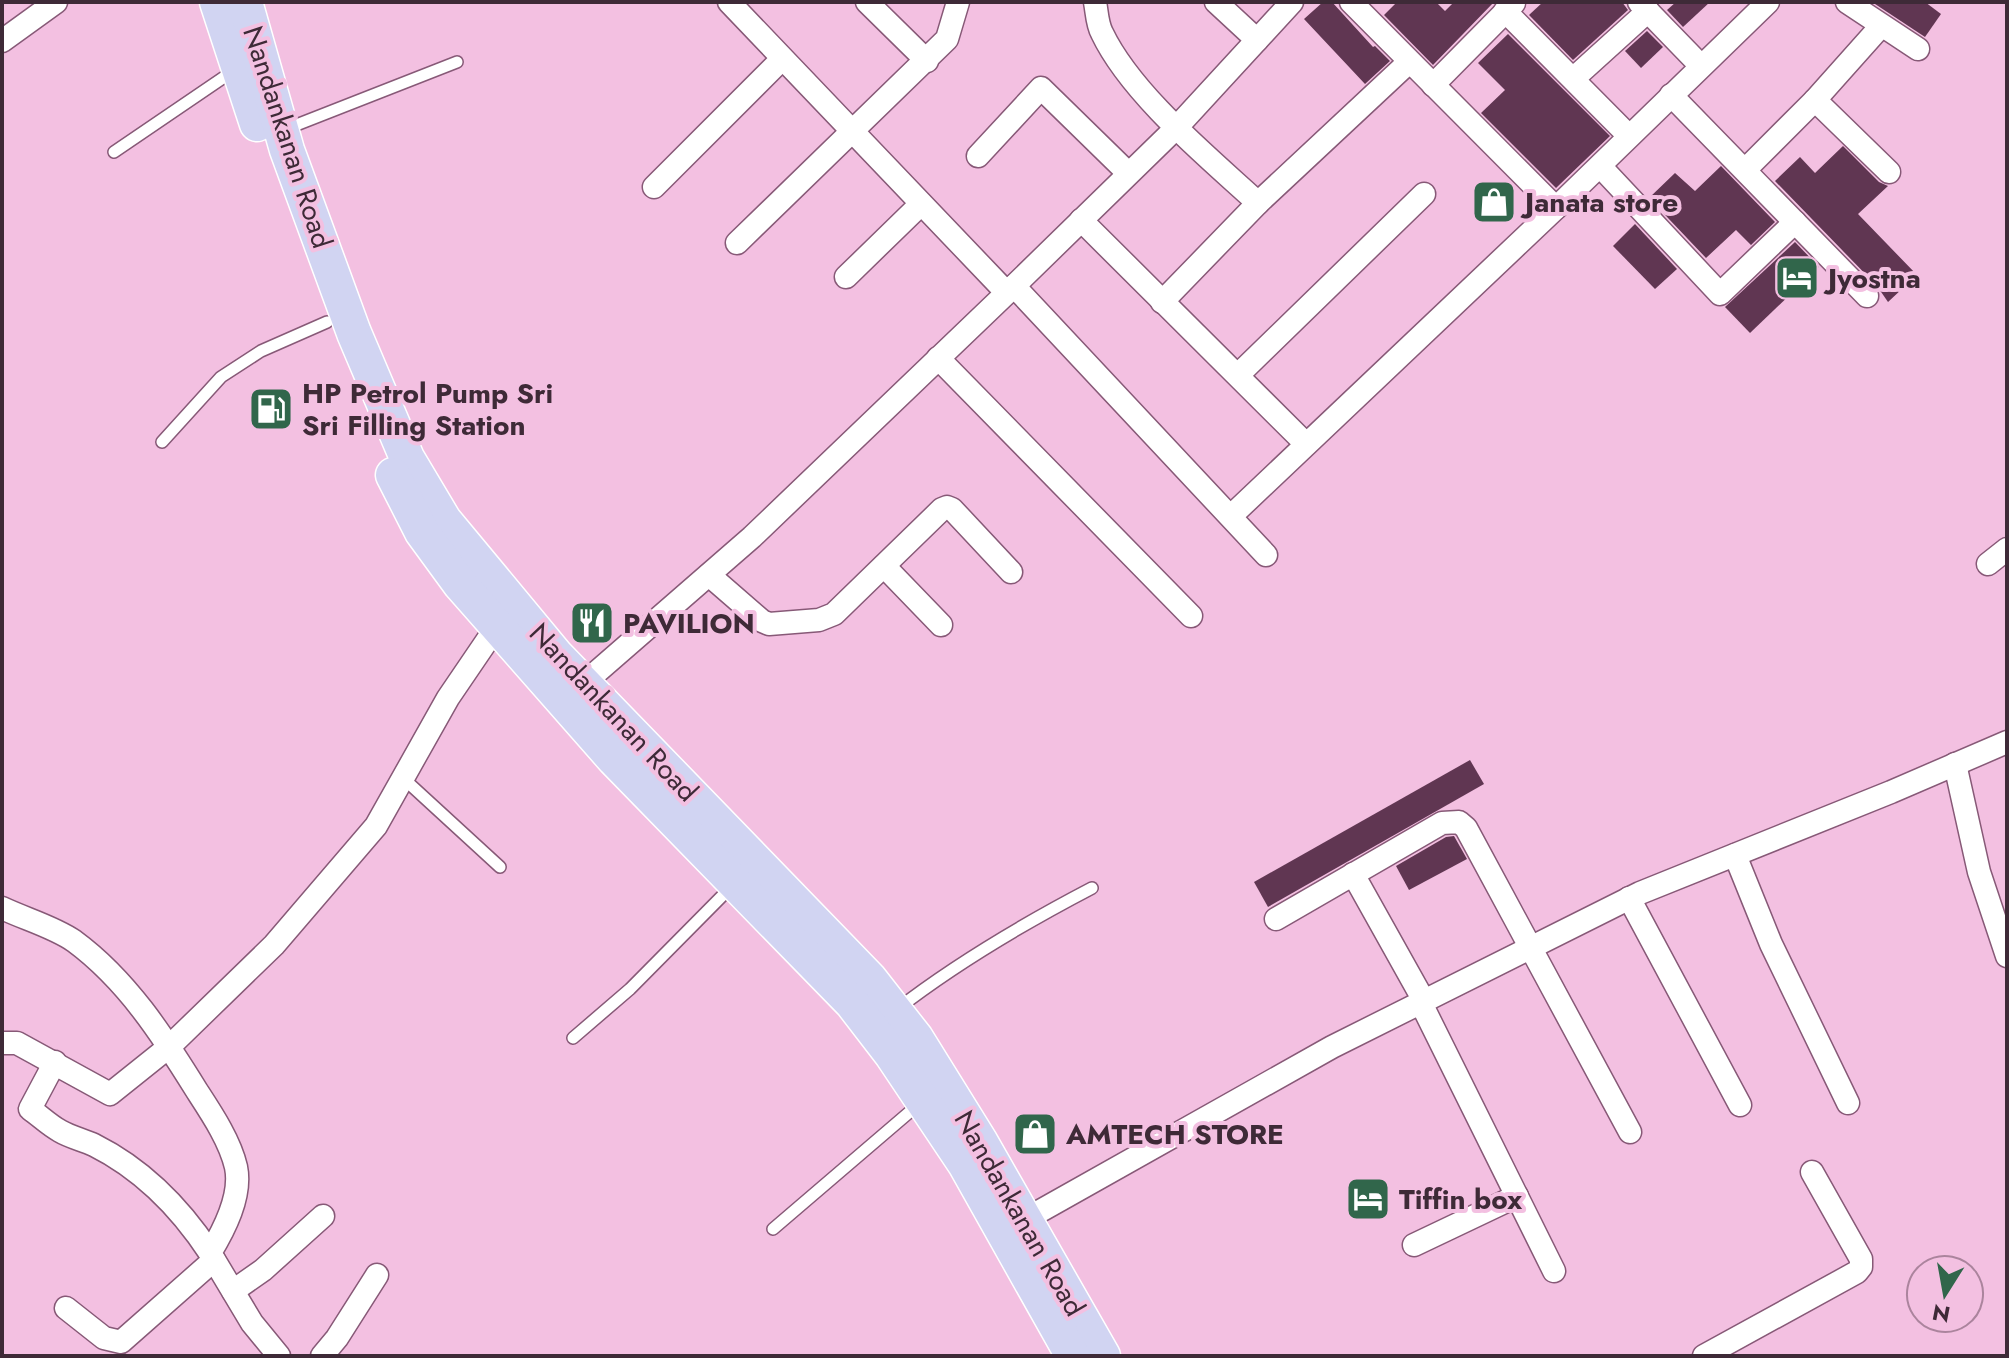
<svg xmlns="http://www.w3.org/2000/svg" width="2009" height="1358" font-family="Jost,sans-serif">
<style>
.building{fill:#603652}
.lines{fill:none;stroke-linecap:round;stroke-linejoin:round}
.service-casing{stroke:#875977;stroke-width:14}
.minor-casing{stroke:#875977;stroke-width:25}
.primary-casing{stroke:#fff;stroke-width:37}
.service{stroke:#fff;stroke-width:11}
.minor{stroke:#fff;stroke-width:22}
.primary{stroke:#d1d4f2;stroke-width:34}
.labels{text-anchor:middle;stroke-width:8;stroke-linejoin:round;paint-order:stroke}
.street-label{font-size:28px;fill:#3e2a37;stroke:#f3c0e1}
.poi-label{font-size:28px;font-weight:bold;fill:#3e2a37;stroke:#f3c0e1;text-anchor:start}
</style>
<rect width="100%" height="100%" fill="#f3c0e1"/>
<g class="building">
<path d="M1323,2H1332L1373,47L1375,46L1390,61L1365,84L1304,19Z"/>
<path d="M1397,2H1436L1445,11L1454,2H1494L1433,65L1384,15Z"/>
<path d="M1543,2H1622L1628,10L1573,60L1529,15Z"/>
<path d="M1676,2H1710L1683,27L1667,10Z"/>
<path d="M1872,2H1925L1941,14L1925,37Z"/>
<path d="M1647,31L1663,47L1641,68L1625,51Z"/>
<path d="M1508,34L1610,136L1556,188L1481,113L1505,90L1478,63Z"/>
<path d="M1843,146L1879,182L1888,186L1858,214L1917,275L1888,302L1877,286L1775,181L1800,157L1815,173Z"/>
<path d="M1721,166L1775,222L1751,245L1736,230L1706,258L1649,198L1675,173L1695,191Z"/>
<path d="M1635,224L1677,269L1655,289L1613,246Z"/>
<path d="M1795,242L1819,267L1750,333L1725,307Z"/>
<path d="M1470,760L1484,784L1268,907L1254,882Z"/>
<path d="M1454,836L1467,859L1409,890L1396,866L1446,837Z"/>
</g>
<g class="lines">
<g class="service-casing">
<g id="service">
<path d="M286,129L457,62"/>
<path d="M114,152L236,69"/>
<path d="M162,442L221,377L261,351L327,322"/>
<path d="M403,778L500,867"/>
<path d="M896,1010C958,962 1023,924 1092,888"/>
<path d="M573,1038L630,989L732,886"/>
<path d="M773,1229L919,1104"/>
</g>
</g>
<g class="minor-casing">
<g id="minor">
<path d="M729,2L1006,292"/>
<path d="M867,2L927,61"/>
<path d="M1095,2C1097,12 1097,24 1102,33C1131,94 1208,157 1258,203"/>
<path d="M1216,2L1257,40"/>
<path d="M1351,2L1556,208"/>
<path d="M1639,2L1701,66"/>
<path d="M1847,2L1918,49"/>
<path d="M1505,11L1629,136"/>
<path d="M2,41L56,2"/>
<path d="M1574,78L1648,11"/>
<path d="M1433,85L1514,3"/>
<path d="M1671,95L1867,296"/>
<path d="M1815,100L1889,172"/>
<path d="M978,156L1041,88L1128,173"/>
<path d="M1600,166L1720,294L1795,222"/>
<path d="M1745,170L1815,100L1881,26"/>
<path d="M654,187L782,59"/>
<path d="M1081,220L1306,444"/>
<path d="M737,243L947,39L958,2"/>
<path d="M846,277L921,204"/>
<path d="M1014,286L1266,555"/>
<path d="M1162,302L1258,203L1409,62"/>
<path d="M938,358L1191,616"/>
<path d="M1238,375L1424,194"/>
<path d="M1231,516L1556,208L1768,2"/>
<path d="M1988,564L2007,549"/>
<path d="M884,566L941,625"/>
<path d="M709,575L762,621L769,624L819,620L834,614L942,509L947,507L952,509L1011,572"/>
<path d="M583,684L752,537L1014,286L1177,127L1292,2"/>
<path d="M1955,764L1979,872L2007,956"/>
<path d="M1735,855L1771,944L1848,1103"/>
<path d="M1353,874L1424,1001"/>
<path d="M1629,898L1740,1105"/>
<path d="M2,908C25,919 54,927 74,941C127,980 163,1036 197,1091C212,1114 230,1141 236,1167C242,1196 224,1230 210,1253L252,1323L279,1356"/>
<path d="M1276,919L1442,823L1459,822L1466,828L1630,1132"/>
<path d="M1421,1003L1554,1271"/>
<path d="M2,1043H17L110,1094L170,1046L274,945L376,826L448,698L497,626"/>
<path d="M55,1062L30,1109C40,1116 49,1125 60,1131C70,1137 83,1140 94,1145C142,1169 181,1209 210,1253"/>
<path d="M1026,1219L1332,1047L1640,893L1891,792L2007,742"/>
<path d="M1414,1245L1517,1196"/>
<path d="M233,1291L263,1270L323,1216"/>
<path d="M66,1308L104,1338L121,1342L214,1260"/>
<path d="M322,1356L337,1338L377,1275"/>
<path d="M1704,1356L1857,1272L1861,1267V1259L1812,1172"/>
</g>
</g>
<g class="primary-casing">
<g id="primary">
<path d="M217,2L257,124"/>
<path d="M245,2L287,150L354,333L407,458L444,520L556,655L869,978L916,1038L980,1141L1103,1356"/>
<path d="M393,475L422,532L460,584L614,759L852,1003L892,1055L965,1164L1073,1356"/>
</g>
</g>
<use href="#service" class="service"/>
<use href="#minor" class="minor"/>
<use href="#primary" class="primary"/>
</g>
<defs>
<g id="shop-square" transform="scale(2.3)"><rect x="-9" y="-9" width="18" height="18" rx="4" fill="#31664b" stroke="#f3c0e1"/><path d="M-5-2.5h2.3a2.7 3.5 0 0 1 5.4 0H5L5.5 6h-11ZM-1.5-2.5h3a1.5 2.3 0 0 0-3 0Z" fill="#fff"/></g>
<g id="hotel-square" transform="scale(2.3)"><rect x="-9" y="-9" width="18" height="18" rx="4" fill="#31664b" stroke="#f3c0e1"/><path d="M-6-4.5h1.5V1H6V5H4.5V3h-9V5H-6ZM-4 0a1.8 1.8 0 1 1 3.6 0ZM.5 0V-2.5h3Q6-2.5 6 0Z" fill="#fff"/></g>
<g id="fuel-square" transform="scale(2.3)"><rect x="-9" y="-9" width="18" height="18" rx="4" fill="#31664b" stroke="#f3c0e1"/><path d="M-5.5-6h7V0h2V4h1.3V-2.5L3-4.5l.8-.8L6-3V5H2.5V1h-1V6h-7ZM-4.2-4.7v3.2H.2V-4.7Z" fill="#fff"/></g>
<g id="restaurant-square" transform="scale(2.3)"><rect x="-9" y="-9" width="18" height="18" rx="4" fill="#31664b" stroke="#f3c0e1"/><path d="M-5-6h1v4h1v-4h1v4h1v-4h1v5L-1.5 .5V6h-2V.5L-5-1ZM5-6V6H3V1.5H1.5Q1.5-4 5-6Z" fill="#fff"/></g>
</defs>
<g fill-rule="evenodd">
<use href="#shop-square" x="1494" y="202"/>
<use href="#hotel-square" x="1797" y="278"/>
<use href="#fuel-square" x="271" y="409"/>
<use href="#restaurant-square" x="592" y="623"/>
<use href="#shop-square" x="1035" y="1134"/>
<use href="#hotel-square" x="1368" y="1199"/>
</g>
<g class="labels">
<g class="street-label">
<text transform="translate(288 137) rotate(72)" y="10">Nandankanan Road</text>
<text transform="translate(614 712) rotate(47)" y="10">Nandankanan Road</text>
<text transform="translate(1020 1213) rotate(60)" y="10">Nandankanan Road</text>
</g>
<g class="poi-label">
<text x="1525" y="212">Janata store</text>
<text x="1828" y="288">Jyostna</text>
<text x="302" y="403">HP Petrol Pump Sri<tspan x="302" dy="32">Sri Filling Station</tspan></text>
<text x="623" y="633">PAVILION</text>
<text x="1066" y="1144">AMTECH STORE</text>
<text x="1399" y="1209">Tiffin box</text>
</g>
</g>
<rect width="2009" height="1358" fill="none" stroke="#3e2a37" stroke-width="8"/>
<g transform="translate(1945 1294) rotate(191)"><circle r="38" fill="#f3c0e1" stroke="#ab849d" stroke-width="2"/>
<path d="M0-6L14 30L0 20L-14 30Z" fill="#31664b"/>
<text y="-12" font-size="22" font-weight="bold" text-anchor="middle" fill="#3e2a37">N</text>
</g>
</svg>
